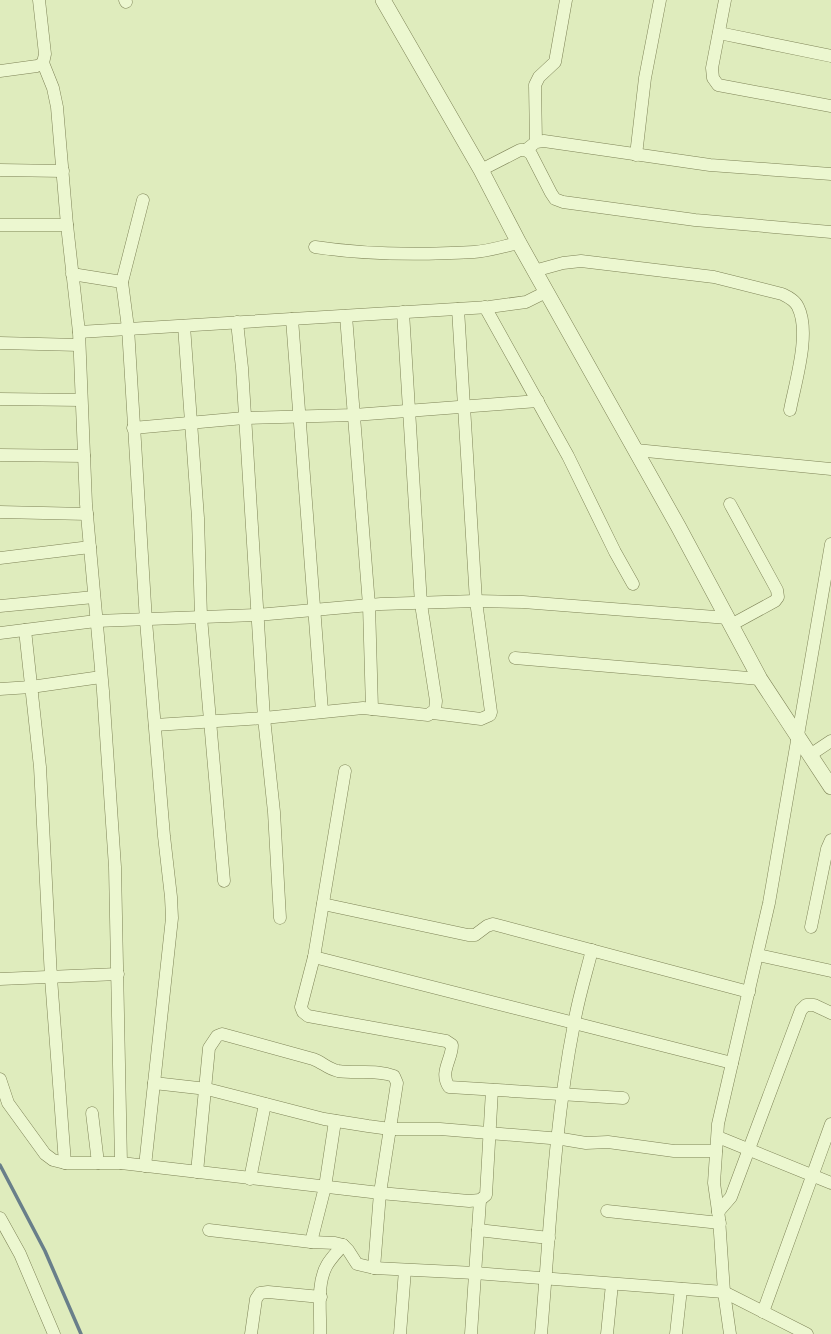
<svg xmlns="http://www.w3.org/2000/svg" width="831" height="1334" font-family="'Roboto Serif',serif">
<style>
.lines{fill:none;stroke-linecap:round;stroke-linejoin:round}
.stream{stroke:#697f8a;stroke-width:3.5}
.minor-casing{stroke:#7e8357;stroke-width:13}
.tertiary-casing{stroke:#7e8357;stroke-width:16}
.minor{stroke:#ecf7d0;stroke-width:12}
.tertiary{stroke:#ecf7d0;stroke-width:15}
</style>
<rect width="100%" height="100%" fill="#dfecbd"/>
<g class="lines">
<path class="stream" d="M0,1165L45,1251L81,1334"/>
<g class="minor-casing">
<g id="minor">
<path d="M125,0L126,2"/>
<path d="M725,0L712,68L713,78L718,85L831,106"/>
<path d="M719,33L831,56"/>
<path d="M43,63L53,88L57,107L67,225L79,332L86,504L103,691L115,867L121,1163"/>
<path d="M0,71L37,66L43,63L45,54L39,0"/>
<path d="M536,142L535,85L539,77L555,62L566,0"/>
<path d="M526,150L536,142L544,141L710,165L831,174"/>
<path d="M636,155L645,78L660,0"/>
<path d="M0,170L63,171"/>
<path d="M481,170L520,150H526L531,154L551,193L555,199L563,202L695,220L831,232"/>
<path d="M143,200L122,282L128,328L146,621L164,836L171,897L172,918L145,1166"/>
<path d="M0,225H67"/>
<path d="M315,247C367,255 421,255 474,252C489,251 504,246 519,243"/>
<path d="M534,271L563,263L581,261L714,277L782,294C788,297 795,300 798,307C811,333 795,383 790,410"/>
<path d="M72,274L122,282"/>
<path d="M485,307L568,456L615,552L633,584"/>
<path d="M346,316L369,605L372,709"/>
<path d="M292,319L322,711"/>
<path d="M237,322L242,368L264,718L274,812L280,918"/>
<path d="M184,326L198,518L201,617L224,881"/>
<path d="M79,332L489,307L526,302L546,292"/>
<path d="M0,343L79,345"/>
<path d="M0,399L81,400"/>
<path d="M133,428L244,418L354,415L538,401"/>
<path d="M636,450L831,469"/>
<path d="M0,455L84,456"/>
<path d="M730,504L777,590L778,597L775,601L731,625"/>
<path d="M0,512L87,514"/>
<path d="M0,558L90,547"/>
<path d="M0,606L94,597"/>
<path d="M25,630L40,767L51,978L65,1163"/>
<path d="M0,633L96,621L257,615L381,604L476,601L523,602L728,618"/>
<path d="M515,658L760,679"/>
<path d="M0,689L31,687L101,677"/>
<path d="M433,713L481,719L490,715L491,712L476,601L458,309"/>
<path d="M155,725L264,718L363,708L428,715L435,710L436,701L421,604L403,312"/>
<path d="M810,755L831,741"/>
<path d="M345,771L314,957L301,1007L303,1012L308,1016L446,1041L452,1045C452,1060 439,1072 449,1087L623,1098"/>
<path d="M323,904L468,935H475L487,926L493,924L749,992"/>
<path d="M811,927L827,849L831,840"/>
<path d="M758,955L831,971"/>
<path d="M314,957L732,1063"/>
<path d="M0,979L118,974"/>
<path d="M0,1079L8,1103L45,1154L53,1160L65,1163H121L380,1193L469,1201L480,1200L486,1195L492,1090"/>
<path d="M154,1083L207,1089L324,1119L368,1126L390,1129H440L562,1139L586,1143L608,1142L674,1151H716"/>
<path d="M92,1113L98,1163"/>
<path d="M718,1137L831,1183"/>
<path d="M197,1172L209,1048L217,1036L222,1034L313,1059C322,1062 328,1069 338,1071C357,1074 376,1069 394,1076L397,1083L380,1193L374,1268"/>
<path d="M250,1179L265,1104"/>
<path d="M607,1211L720,1223"/>
<path d="M718,1212L731,1197L801,1010L806,1005H814L831,1013"/>
<path d="M0,1218L20,1254L54,1334"/>
<path d="M209,1230L311,1242L335,1243L343,1245L348,1250L357,1264L374,1268L475,1273L724,1292L807,1334"/>
<path d="M478,1230L549,1238"/>
<path d="M311,1242L325,1187L335,1121"/>
<path d="M763,1312L831,1124"/>
<path d="M251,1334L256,1299L260,1293L268,1292L321,1297"/>
<path d="M320,1334C321,1313 316,1284 327,1265C331,1258 338,1251 343,1245"/>
<path d="M400,1334L405,1270"/>
<path d="M471,1334L480,1200"/>
<path d="M541,1334C550,1231 554,1126 574,1024C578,999 586,974 592,950"/>
<path d="M607,1334L612,1284"/>
<path d="M676,1334L681,1289"/>
<path d="M730,1334L724,1292L719,1218L714,1183L718,1124L769,903L831,544"/>
</g>
</g>
<g class="tertiary-casing">
<path id="tertiary" d="M383,0L481,170L519,243L678,526L760,679L831,787"/>
</g>
<use href="#minor" class="minor"/>
<use href="#tertiary" class="tertiary"/>
</g>
</svg>
